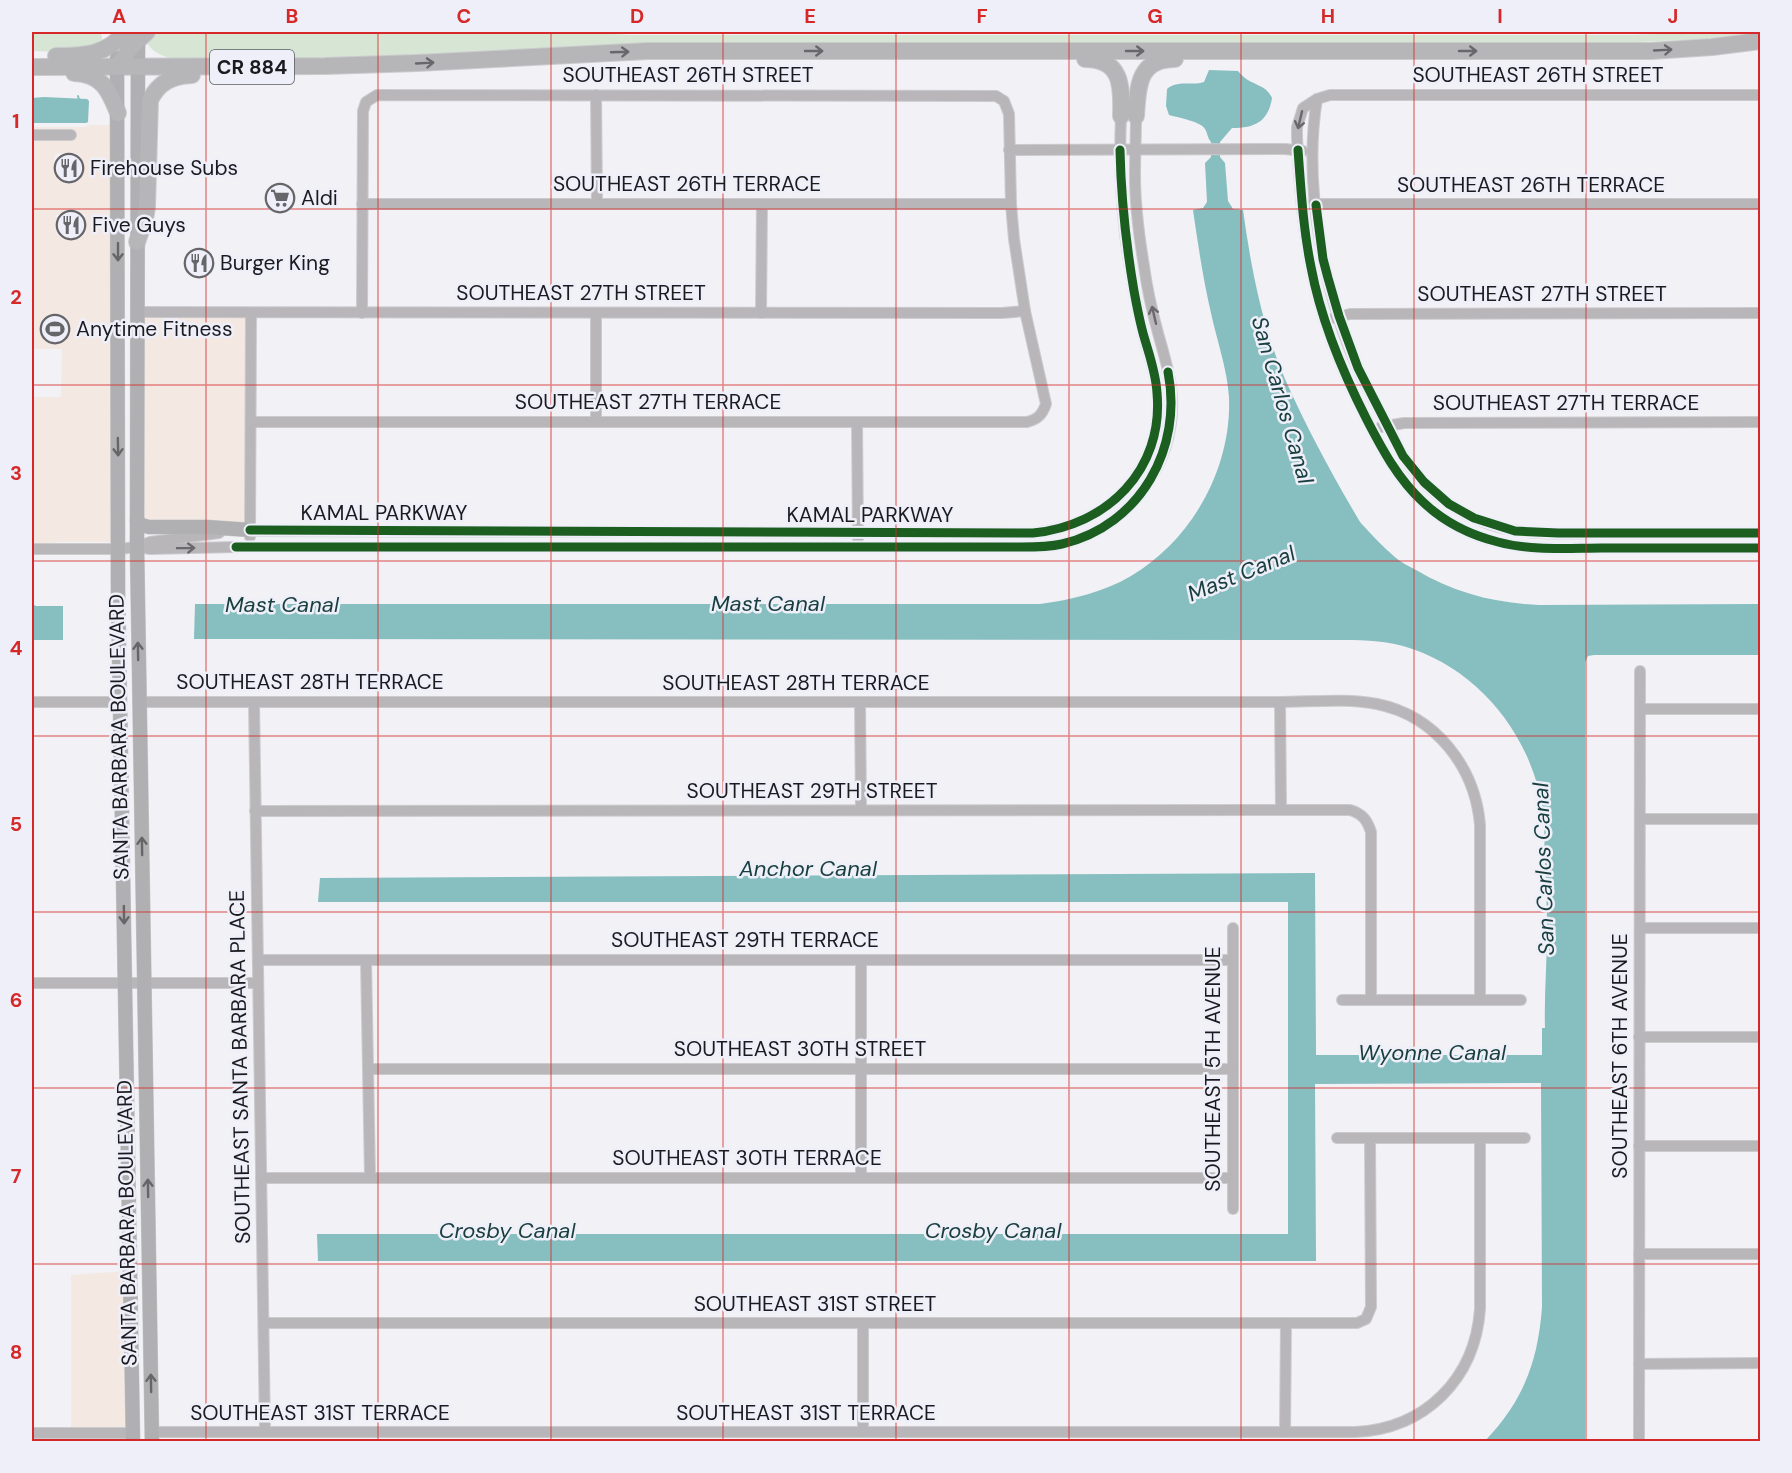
<svg xmlns="http://www.w3.org/2000/svg" width="1792" height="1473" font-family="'DM Sans',sans-serif">
<style>
.commercial{fill:#f4e8e3;fill-rule:evenodd}
.green{fill:#d7e5d4}
.water{fill:#87bebf}
.lines{fill:none;stroke-linecap:round;stroke-linejoin:round}
.stream{stroke:#87bebf;stroke-width:2}
.minor-casing{stroke:#cbcbce;stroke-width:12}
.major-casing{stroke:#cbcbce;stroke-width:15}
.highway-casing{stroke:#cbcbce;stroke-width:18}
.minor{stroke:#b8b6b9;stroke-width:10}
.major{stroke:#b0b0b2;stroke-width:14}
.highway{stroke:#b6b5b8;stroke-width:16}
.cycleway-casing{stroke:#eeeff9;stroke-width:13}
.cycleway{stroke:#1b5e20;stroke-width:9}
.oneway{stroke:#68686c}
.oneway2{stroke:#6a686c}
.oneway3{stroke:#666668}
.grid{fill:none;stroke:#d62828;stroke-width:1.5;stroke-opacity:0.55}
.labels{text-anchor:middle;stroke-width:5;stroke-linejoin:round;paint-order:stroke}
.shield{fill:#eeeff9;stroke:#5a5b60;stroke-width:1.5}
.shield-label{font-size:20px;font-weight:bold;fill:#1b1b1f}
.street-label{font-size:21px;fill:#1b1b1f;stroke:#eeeff9}
.poi-label{font-size:21px;fill:#1b1b1f;stroke:#eeeff9;text-anchor:start}
.water-label{font-size:22px;font-style:italic;fill:#183e3e;stroke:#eeeff9}
.neatline{fill:none;stroke:#d62828;stroke-width:2}
.grid-label{font-size:20px;text-anchor:middle;font-weight:bold;fill:#d62828}
</style>
<rect width="100%" height="100%" fill="#f1f1f6"/>
<g class="commercial">
<path d="M90,125H114L115,542H58L32,547V397H61L62,349H32V127H86ZM58,153L78,154L83,161V173L81,177L56,176L54,157ZM70,213L85,214L86,232L84,236H59L57,235L56,215Z"/>
<path d="M142,310L250,311L256,526L144,521Z"/>
<path d="M126,1271L129,1439L71,1438V1275Z"/>
</g>
<g class="green">
<path d="M32,32H101L103,43L76,52L32,51Z"/>
<path d="M157,32H562L632,35H1633L1706,32H1760L1706,39L1615,43L348,58L174,59C163,56 150,52 147,41L151,34Z"/>
</g>
<g class="water">
<path d="M1209,70L1238,71C1249,86 1266,83 1272,98C1268,122 1255,128 1232,128L1220,142V157L1225,163L1228,201L1233,209L1243,210C1251,268 1262,326 1285,379C1307,429 1333,476 1360,522C1371,534 1383,547 1396,558C1402,563 1409,566 1416,570C1454,593 1495,603 1539,605L1760,604V655H1594L1588,656L1585,662V1441H1485C1523,1401 1538,1362 1542,1307L1541,1083L1315,1084L1316,1261H318L317,1234H1288V902H318L320,878L1315,873L1316,1055H1542V1028H1545C1544,996 1547,964 1547,932C1547,908 1546,884 1545,860C1544,843 1545,826 1543,810C1531,734 1477,667 1403,646C1381,640 1358,640 1335,640L194,639L195,604H1040C1071,600 1104,592 1131,576C1192,540 1232,468 1229,397C1227,368 1217,341 1211,313C1203,279 1198,244 1193,210L1203,208L1207,202L1205,163L1211,157V142C1207,137 1208,134 1205,129C1202,122 1177,117 1169,115L1166,106L1167,89C1178,80 1191,86 1204,82Z"/>
<path d="M44,97L87,99L89,101L88,122L86,123H32V98Z"/>
<path d="M32,604L36,606H63V640H32Z"/>
</g>
<g class="lines">
<path class="stream" d="M78,96L79,100"/>
<g class="minor-casing">
<g id="minor">
<path d="M596,95L597,204"/>
<path d="M1760,95H1330L1317,99L1303,108L1297,127V137C1299,181 1302,225 1311,268C1321,321 1342,372 1367,420C1382,449 1398,479 1423,502C1444,521 1471,536 1498,542C1531,551 1568,548 1602,548C1655,548 1708,548 1760,548"/>
<path d="M1317,99C1303,184 1323,291 1358,369C1367,389 1378,407 1388,426C1393,435 1397,445 1402,454C1422,486 1453,512 1489,524C1526,537 1567,533 1606,533C1657,533 1709,533 1760,533"/>
<path d="M32,135H71"/>
<path d="M1009,150L1285,149L1303,151"/>
<path d="M362,204H1011"/>
<path d="M1311,204H1760"/>
<path d="M137,312L1002,313L1025,311"/>
<path d="M596,313V422"/>
<path d="M761,313L762,204"/>
<path d="M1334,318L1350,314L1760,313"/>
<path d="M251,422H1027C1038,419 1042,415 1046,404L1025,311L1014,239L1011,204L1009,114L1004,101L996,96L377,95L366,102L363,111L362,313"/>
<path d="M857,422L858,539"/>
<path d="M1381,427L1404,423L1760,422"/>
<path d="M243,531L1033,533C1107,526 1165,469 1157,392C1156,373 1149,356 1144,338C1138,313 1133,288 1129,262C1121,214 1119,165 1121,116"/>
<path d="M250,537L251,313"/>
<path d="M140,547L150,549L236,547H1007C1026,547 1044,548 1062,544C1127,529 1175,466 1172,399C1171,377 1164,355 1158,333C1152,311 1147,288 1144,266C1139,236 1135,205 1135,175C1135,155 1136,135 1136,116"/>
<path d="M32,549H119L137,547L150,542L219,533"/>
<path d="M32,702H120"/>
<path d="M139,702H1280C1311,702 1346,698 1377,704C1436,716 1475,767 1480,825V1000"/>
<path d="M254,702L265,1432"/>
<path d="M860,702L861,810"/>
<path d="M1280,702L1281,810"/>
<path d="M1640,709H1760"/>
<path d="M255,811L1350,810C1363,814 1367,820 1371,832V1000"/>
<path d="M1640,819H1760"/>
<path d="M1233,928V1209"/>
<path d="M1640,928H1760"/>
<path d="M258,960H1233"/>
<path d="M366,960L370,1177"/>
<path d="M32,983H258"/>
<path d="M1342,1000H1521"/>
<path d="M1639,1037H1760"/>
<path d="M368,1069H1233"/>
<path d="M1337,1138H1525"/>
<path d="M1639,1146H1760"/>
<path d="M261,1178H1233"/>
<path d="M861,1178V960"/>
<path d="M1639,1254H1760"/>
<path d="M264,1323H1357L1366,1319L1371,1307L1370,1138"/>
<path d="M1639,1364L1760,1363"/>
<path d="M152,1432H1355C1425,1429 1475,1379 1480,1309V1138"/>
<path d="M863,1432V1323"/>
<path d="M1285,1432L1286,1323"/>
<path d="M32,1433H133"/>
<path d="M1639,1442L1640,671"/>
</g>
</g>
<g class="major-casing">
<g id="major">
<path d="M138,34L137,547L152,1442"/>
<path d="M117,58L118,592L133,1442"/>
<path d="M137,520L141,525L149,527H207L250,530"/>
</g>
</g>
<g class="highway-casing">
<g id="highway">
<path d="M56,56C84,56 107,55 125,32"/>
<path d="M1085,59C1122,59 1122,86 1121,116"/>
<path d="M32,67L325,66L417,63L648,51H1651L1712,47L1760,41"/>
<path d="M117,67L131,47L147,32"/>
<path d="M74,73C102,74 109,90 118,113"/>
<path d="M1136,116C1138,86 1138,59 1175,59"/>
<path d="M137,242L145,219L147,207L150,100C159,82 172,76 192,75"/>
</g>
</g>
<use href="#minor" class="minor"/>
<use href="#major" class="major"/>
<use href="#highway" class="highway"/>
<g class="cycleway-casing">
<g id="cycleway">
<path d="M1298,150C1301,189 1303,228 1311,267C1321,321 1342,371 1367,420C1382,449 1398,479 1423,502C1443,521 1470,535 1498,542C1531,551 1568,548 1602,548C1655,548 1708,548 1760,548"/>
<path d="M1316,205L1323,259L1328,278L1339,316L1358,368L1403,456L1424,482L1449,504L1474,518L1515,531L1558,533H1760"/>
<path d="M250,530L1033,533C1107,526 1164,470 1157,393C1156,374 1150,357 1145,340C1140,324 1137,307 1134,291C1126,244 1121,197 1120,150"/>
<path d="M236,547H1007C1026,547 1044,548 1062,544C1141,525 1183,448 1168,372"/>
</g>
</g>
<use href="#cycleway" class="cycleway"/>
</g>
<defs><path id="oneway-shaft" d="M-6 0H5M1.5-3L5.5 0L1.5 3" fill="none" stroke-width="1.6" stroke-linecap="round" stroke-linejoin="round" transform="scale(1.5)"/></defs>
<g class="oneway">
<use href="#oneway-shaft" transform="translate(1663 50) rotate(-3)"/>
<use href="#oneway-shaft" transform="translate(814 51)"/>
<use href="#oneway-shaft" transform="translate(1135 51)"/>
<use href="#oneway-shaft" transform="translate(1468 51)"/>
<use href="#oneway-shaft" transform="translate(620 52) rotate(-2)"/>
<use href="#oneway-shaft" transform="translate(425 63) rotate(-3)"/>
</g>
<g class="oneway2">
<use href="#oneway-shaft" transform="translate(1300 120) rotate(103)"/>
<use href="#oneway-shaft" transform="translate(1154 315) rotate(-103)"/>
<use href="#oneway-shaft" transform="translate(186 548) rotate(-1)"/>
</g>
<g class="oneway3">
<use href="#oneway-shaft" transform="translate(118 252) rotate(90)"/>
<use href="#oneway-shaft" transform="translate(118 447) rotate(89)"/>
<use href="#oneway-shaft" transform="translate(138 651) rotate(-91)"/>
<use href="#oneway-shaft" transform="translate(142 846) rotate(-91)"/>
<use href="#oneway-shaft" transform="translate(124 915) rotate(89)"/>
<use href="#oneway-shaft" transform="translate(148 1188) rotate(-91)"/>
<use href="#oneway-shaft" transform="translate(151 1383) rotate(-91)"/>
</g>
<path class="grid" d="M206,32V1442M378,32V1442M551,32V1442M723,32V1442M896,32V1442M1069,32V1442M1241,32V1442M1414,32V1442M1586,32V1442M32,209H1760M32,385H1760M32,561H1760M32,736H1760M32,912H1760M32,1088H1760M32,1264H1760"/>
<defs>
<g id="restaurant-ring" transform="scale(1.5)"><circle r="9.5" fill="#eeeff9" stroke="#66666a" stroke-width="1.5"/><path d="M-5-6h1v4h1v-4h1v4h1v-4h1v5L-1.5 .5V6h-2V.5L-5-1ZM5-6V6H3V1.5H1.5Q1.5-4 5-6Z" fill="#66666a"/></g>
<g id="supermarket-ring" transform="scale(1.5)"><circle r="9.5" fill="#eeeff9" stroke="#66666a" stroke-width="1.5"/><path d="M-6-5.5h2.5l.6 2H6L4.5 2H-2.5L-4.4-4H-6ZM-1.5 3.2a1.3 1.3 0 1 0 .1 0ZM3 3.2a1.3 1.3 0 1 0 .1 0Z" fill="#66666a"/></g>
<g id="stadium-ring" transform="scale(1.5)"><circle r="9.5" fill="#eeeff9" stroke="#66666a" stroke-width="1.5"/><path d="M0-5a6.5 5 0 1 0 0 10a6.5 5 0 1 0 0-10ZM-3.5-1.8h7v3.6h-7Z" fill="#66666a"/></g>
</defs>
<g fill-rule="evenodd">
<use href="#restaurant-ring" x="69" y="168"/>
<use href="#supermarket-ring" x="280" y="198"/>
<use href="#restaurant-ring" x="71" y="225"/>
<use href="#restaurant-ring" x="199" y="263"/>
<use href="#stadium-ring" x="55" y="329"/>
</g>
<g class="labels">
<rect class="shield" x="210" y="50" width="84" height="34" rx="4.5"/>
<g class="shield-label">
<text x="252" y="74">CR 884</text>
</g>
<g class="street-label">
<text x="688" y="82">SOUTHEAST 26TH STREET</text>
<text x="1538" y="82">SOUTHEAST 26TH STREET</text>
<text x="687" y="191">SOUTHEAST 26TH TERRACE</text>
<text x="1531" y="192">SOUTHEAST 26TH TERRACE</text>
<text x="581" y="300">SOUTHEAST 27TH STREET</text>
<text x="1542" y="301">SOUTHEAST 27TH STREET</text>
<text x="648" y="409">SOUTHEAST 27TH TERRACE</text>
<text x="1566" y="410">SOUTHEAST 27TH TERRACE</text>
<text x="384" y="520">KAMAL PARKWAY</text>
<text x="870" y="522">KAMAL PARKWAY</text>
<text x="310" y="689">SOUTHEAST 28TH TERRACE</text>
<text x="796" y="690">SOUTHEAST 28TH TERRACE</text>
<text transform="translate(119 737) rotate(-91)" y="7">SANTA BARBARA BOULEVARD</text>
<text x="812" y="798">SOUTHEAST 29TH STREET</text>
<text x="745" y="947">SOUTHEAST 29TH TERRACE</text>
<text x="800" y="1056">SOUTHEAST 30TH STREET</text>
<text transform="translate(1620 1056) rotate(-90)" y="7">SOUTHEAST 6TH AVENUE</text>
<text transform="translate(240 1067) rotate(-91)" y="7">SOUTHEAST SANTA BARBARA PLACE</text>
<text transform="translate(1213 1069) rotate(-90)" y="7">SOUTHEAST 5TH AVENUE</text>
<text x="747" y="1165">SOUTHEAST 30TH TERRACE</text>
<text transform="translate(127 1223) rotate(-91)" y="7">SANTA BARBARA BOULEVARD</text>
<text x="815" y="1311">SOUTHEAST 31ST STREET</text>
<text x="320" y="1420">SOUTHEAST 31ST TERRACE</text>
<text x="806" y="1420">SOUTHEAST 31ST TERRACE</text>
</g>
<g class="poi-label">
<text x="90" y="175">Firehouse Subs</text>
<text x="301" y="205">Aldi</text>
<text x="92" y="232">Five Guys</text>
<text x="220" y="270">Burger King</text>
<text x="76" y="336">Anytime Fitness</text>
</g>
<g class="water-label">
<text transform="translate(1283 400) rotate(74)" y="8">San Carlos Canal</text>
<text transform="translate(1241 573) rotate(-22)" y="8">Mast Canal</text>
<text x="768" y="611">Mast Canal</text>
<text x="282" y="612">Mast Canal</text>
<text x="808" y="876">Anchor Canal</text>
<text transform="translate(1543 869) rotate(-92)" y="8">San Carlos Canal</text>
<text x="1432" y="1060">Wyonne Canal</text>
<text x="507" y="1238">Crosby Canal</text>
<text x="993" y="1238">Crosby Canal</text>
</g>
</g>
<rect width="1792" height="1473" fill="none" stroke="#eeeff9" stroke-width="66"/>
<rect x="33" y="33" width="1726" height="1407" class="neatline"/>
<g class="grid-label">
<text x="119" y="23">A</text>
<text x="292" y="23">B</text>
<text x="464" y="23">C</text>
<text x="637" y="23">D</text>
<text x="810" y="23">E</text>
<text x="982" y="23">F</text>
<text x="1155" y="23">G</text>
<text x="1328" y="23">H</text>
<text x="1500" y="23">I</text>
<text x="1673" y="23">J</text>
<text x="16" y="128">1</text>
<text x="16" y="304">2</text>
<text x="16" y="480">3</text>
<text x="16" y="655">4</text>
<text x="16" y="831">5</text>
<text x="16" y="1007">6</text>
<text x="16" y="1183">7</text>
<text x="16" y="1359">8</text>
</g>
</svg>
